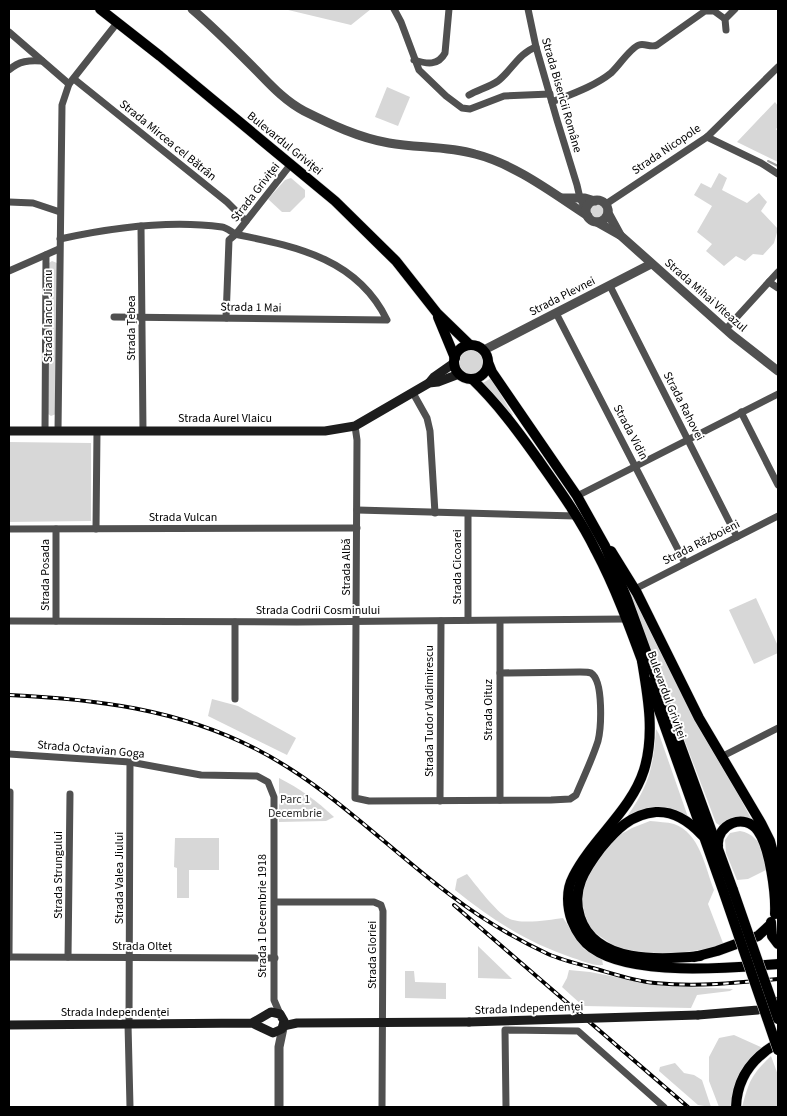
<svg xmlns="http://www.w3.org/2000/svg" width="787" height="1116" font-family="'Source Sans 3',sans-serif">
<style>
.green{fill:#d7d7d7}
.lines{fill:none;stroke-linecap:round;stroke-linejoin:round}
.stream{stroke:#9e9e9e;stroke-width:2}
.primary-casing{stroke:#dbdbdb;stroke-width:11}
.minor{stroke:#505050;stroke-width:7}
.tertiary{stroke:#505050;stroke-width:9}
.secondary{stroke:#1d1d1d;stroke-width:9}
.primary{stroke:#000;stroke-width:10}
.rail-casing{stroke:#000;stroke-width:4}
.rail{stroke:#fff;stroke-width:2;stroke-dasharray:5.5;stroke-linecap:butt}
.primary-bridge-casing{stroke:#dbdbdb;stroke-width:11;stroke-linecap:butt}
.secondary-bridge{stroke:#1d1d1d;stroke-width:9}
.primary-bridge{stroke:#000;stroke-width:10}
.labels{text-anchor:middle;stroke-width:4;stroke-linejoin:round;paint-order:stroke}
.street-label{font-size:12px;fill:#000;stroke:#fff}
.park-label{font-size:12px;fill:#2e2e2e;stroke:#fff}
</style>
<rect width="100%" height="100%" fill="#fff"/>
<g class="green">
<path d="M284,9H371L351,25Z"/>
<path d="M387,87L410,97L398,126L375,117Z"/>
<path d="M775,102L778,106V127L776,129L778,132V162L737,142Z"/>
<path d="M719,173L727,178L722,190L747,203L759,193L767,202L761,211L778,229L774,243L763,255L753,254L745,261L736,256L724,266L706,251L712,244L697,232L712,206L694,195L701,183L711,188Z"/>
<path d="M291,178L305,190V197L290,212H282L268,199L285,180Z"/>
<circle cx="597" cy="211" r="8"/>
<path d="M52,261L57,263L56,414L51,416L48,414L49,263Z"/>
<circle cx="471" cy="362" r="13"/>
<path d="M491,378L513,415L511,416L483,383Z"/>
<path d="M9,442L91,443V521L9,522Z"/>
<path d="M630,591L754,824L721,826L716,823L628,592Z"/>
<path d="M756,598L778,646V653L754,664L729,610Z"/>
<path d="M212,699L238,706L296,738L287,755L208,716Z"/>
<path d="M656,729L659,734L689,820L675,812L630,817L628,815C649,786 654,764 656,729Z"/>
<path d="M279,778C299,788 317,801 334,817L326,821L279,822Z"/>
<path d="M650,821C658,822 667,822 674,824C700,833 705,867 714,890L708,904L723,943L716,948L669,954L620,950L588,928L580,893L594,864L618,836L632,828Z"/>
<path d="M740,831C759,834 763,852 772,867L748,879L737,880L726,853L725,840L730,833Z"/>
<path d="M175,838H219V870H189V898H177V868L174,867Z"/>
<path d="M467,874C476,885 496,912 508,918C520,925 549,920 563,918L584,949L602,959L603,965C593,966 583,961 573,958C528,943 492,920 455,890L457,879Z"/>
<path d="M478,946L512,979L478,978Z"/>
<path d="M569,970L590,972L663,986L733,989L730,991L697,995L691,1008L583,1006L562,987L567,978Z"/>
<path d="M405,971H414L415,982L446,983V999L405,998Z"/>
<path d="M734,1035L765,1049L752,1061L734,1107H719L709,1081V1057L719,1038Z"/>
<path d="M771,1056L778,1075V1107H742C749,1081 751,1075 771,1056Z"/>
<path d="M675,1063L684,1073L694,1075L702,1080L711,1107L698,1105L659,1071L660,1067Z"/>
</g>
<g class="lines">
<path class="stream" d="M768,161L778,166"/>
<g class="primary-casing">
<g id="primary">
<path d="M100,9L160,56L335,201L396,261L437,313L470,345"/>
<path d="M438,317L455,358"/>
<circle cx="471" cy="362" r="17"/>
<path d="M488,362L492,372L505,391L577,496L605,546L627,599L733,890"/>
<path d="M472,379C497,403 517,430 537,458C558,488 580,518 596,551C615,587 629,625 643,663"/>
<path d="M611,551L637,593L699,718L761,823L770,841L778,871"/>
<path d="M642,661C648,697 655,734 644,770C631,811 592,839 573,877C566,890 567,907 572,921C576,931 583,942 592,948C632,977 731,968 778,964"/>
<path d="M649,682L724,893"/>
<path d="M718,846C716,824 745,812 758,831C770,848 776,894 775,914"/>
<path d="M771,922L772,936L778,944"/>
<path d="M700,956C661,960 595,964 580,917C571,890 585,869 601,848C616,830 631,814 656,812C674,811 690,822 702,835"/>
<path d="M694,957L717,951L758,936L770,925"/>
<path d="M736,1107C737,1078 753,1057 778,1043"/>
</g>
</g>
<g class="minor">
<path d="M394,9L401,22L419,70L446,96L462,108L470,109L504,96L550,94"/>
<path d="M528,9L536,47L557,120L577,185L580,198L586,211"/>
<path d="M726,30L725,19L735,9"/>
<path d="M9,32L69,84"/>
<path d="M414,60C427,64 438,66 445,53L449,9"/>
<path d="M9,70C19,61 29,60 42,61"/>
<path d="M74,79L227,202L246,221"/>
<path d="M469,95C478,90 489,87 498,81C512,70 519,53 536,47"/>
<path d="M552,102C572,94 595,86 611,73C619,66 630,48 639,45C645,43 651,48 657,45L705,11H714L725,19"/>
<path d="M707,137L761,163L778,174"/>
<path d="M9,202L33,203L60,212"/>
<path d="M606,204L707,137L778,67"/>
<path d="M141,226L143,431"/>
<path d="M60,239C110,228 171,220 222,227C228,228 233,234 239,235C299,247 358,260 387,320L114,317"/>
<path d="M9,271L59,249"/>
<path d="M769,282L778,288"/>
<path d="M610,286L737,537"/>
<path d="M556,313L685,563"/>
<path d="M226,318L229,240L236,234L291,164"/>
<path d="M726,329L778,272"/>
<path d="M413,393L427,418L430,431L435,513"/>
<path d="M741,412L778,485"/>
<path d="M355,426L357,440L355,798L369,801L551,800L570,799L576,795C583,778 592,760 598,741C601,729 604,681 591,673C589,672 584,672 580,672L500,673"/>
<path d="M45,431L46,255"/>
<path d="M58,431L62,105L69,84L117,23"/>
<path d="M577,496L778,394"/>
<path d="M357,510L576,516"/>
<path d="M9,529L357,528"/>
<path d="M56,529V621"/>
<path d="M96,529L97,431"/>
<path d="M635,589L778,516"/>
<path d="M468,620V514"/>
<path d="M9,621L297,622L626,619"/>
<path d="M235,622V699"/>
<path d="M9,754L130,762L201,775L257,776L268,782L274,797V1000L280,1014"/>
<path d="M721,757L778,728"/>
<path d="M500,800V621"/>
<path d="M440,801L441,621"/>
<path d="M275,902H374L381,905L383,911L382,1107"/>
<path d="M9,957L275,958"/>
<path d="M9,957L10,792"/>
<path d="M68,957L70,794"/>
<path d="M128,1024L130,1107"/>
<path d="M129,1024L130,762"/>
<path d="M506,1107L505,1030L578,1031L664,1107"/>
</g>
<g class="tertiary">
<path d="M192,9C213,27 233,47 252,66C268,82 283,100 304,111C330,124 359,138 389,143C417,148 447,146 475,154C515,164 554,194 588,216"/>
<path d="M562,198H585L595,201"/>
<circle cx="597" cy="211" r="11"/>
<path d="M608,210V213L620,235"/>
<path d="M597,222L620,235L732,335L778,371"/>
<path d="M484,350L651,264"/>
<path d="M279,1107V1047L283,1028"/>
</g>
<g class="secondary">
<path d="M429,383L434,377L454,363"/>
<path d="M9,431H325L355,426L429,383L438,382L459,374"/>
<path d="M698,1015L758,1010L778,1001"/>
<path d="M9,1025L252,1023L273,1033L282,1029L284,1021L280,1014L271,1012L252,1023"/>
<path d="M283,1026L297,1023L469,1022"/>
</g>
<use href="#primary" class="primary"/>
<g class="rail-casing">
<g id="rail">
<path d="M9,695C95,699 178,709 256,749C330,787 387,848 453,897C482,919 516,939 548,954C562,960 578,964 593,968C614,974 634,981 655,983C696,987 737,983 778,979"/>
<path d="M454,905L688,1107"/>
</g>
</g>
<use href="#rail" class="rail"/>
<g class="primary-bridge-casing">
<g id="primary-bridge">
<path d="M733,890L778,1019"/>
<path d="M724,893L778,1050"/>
</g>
</g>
<path class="secondary-bridge" d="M469,1022L698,1015"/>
<use href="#primary-bridge" class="primary-bridge"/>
</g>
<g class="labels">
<g class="street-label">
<text transform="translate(562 95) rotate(74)" y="4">Strada Bisericii Române</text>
<text transform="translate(168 140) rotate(39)" y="4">Strada Mircea cel Bătrân</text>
<text transform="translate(285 143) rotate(39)" y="4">Bulevardul Griviței</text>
<text transform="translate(666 149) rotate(-34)" y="4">Strada Nicopole</text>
<text transform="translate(255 192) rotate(-52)" y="4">Strada Griviței</text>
<text transform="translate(706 295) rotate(41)" y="4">Strada Mihai Viteazul</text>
<text transform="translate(562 296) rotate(-27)" y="4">Strada Plevnei</text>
<text transform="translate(251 307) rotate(1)" y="4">Strada 1 Mai</text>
<text transform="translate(48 316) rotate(-90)" y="4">Strada Iancu Jianu</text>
<text transform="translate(131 328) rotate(-90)" y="4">Strada Țebea</text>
<text transform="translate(684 406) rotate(63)" y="4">Strada Rahovei</text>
<text x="225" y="422">Strada Aurel Vlaicu</text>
<text transform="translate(631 432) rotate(62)" y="4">Strada Vidin</text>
<text x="183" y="521">Strada Vulcan</text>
<text transform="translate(701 542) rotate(-27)" y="4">Strada Războieni</text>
<text transform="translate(346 567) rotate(-90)" y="4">Strada Albă</text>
<text transform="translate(457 567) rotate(-90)" y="4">Strada Cicoarei</text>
<text transform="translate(45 575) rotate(-90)" y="4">Strada Posada</text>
<text x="318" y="614">Strada Codrii Cosminului</text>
<text transform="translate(667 695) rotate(70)" y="4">Bulevardul Griviței</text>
<text transform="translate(488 710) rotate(-90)" y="4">Strada Oituz</text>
<text transform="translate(429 711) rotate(-90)" y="4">Strada Tudor Vladimirescu</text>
<text transform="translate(91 749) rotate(5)" y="4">Strada Octavian Goga</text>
<text transform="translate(58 875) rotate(-90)" y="4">Strada Strungului</text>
<text transform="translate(119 878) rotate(-90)" y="4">Strada Valea Jiului</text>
<text transform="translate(262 916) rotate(-90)" y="4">Strada 1 Decembrie 1918</text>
<text x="142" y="950">Strada Olteț</text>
<text transform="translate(372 955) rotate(-90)" y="4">Strada Gloriei</text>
<text transform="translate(529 1008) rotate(-2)" y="4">Strada Independenței</text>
<text x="115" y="1016">Strada Independenței</text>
</g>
<g class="park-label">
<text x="295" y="803">Parc 1<tspan x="295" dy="14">Decembrie</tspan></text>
</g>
</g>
<rect width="787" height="1116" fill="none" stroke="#000000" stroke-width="20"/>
</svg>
